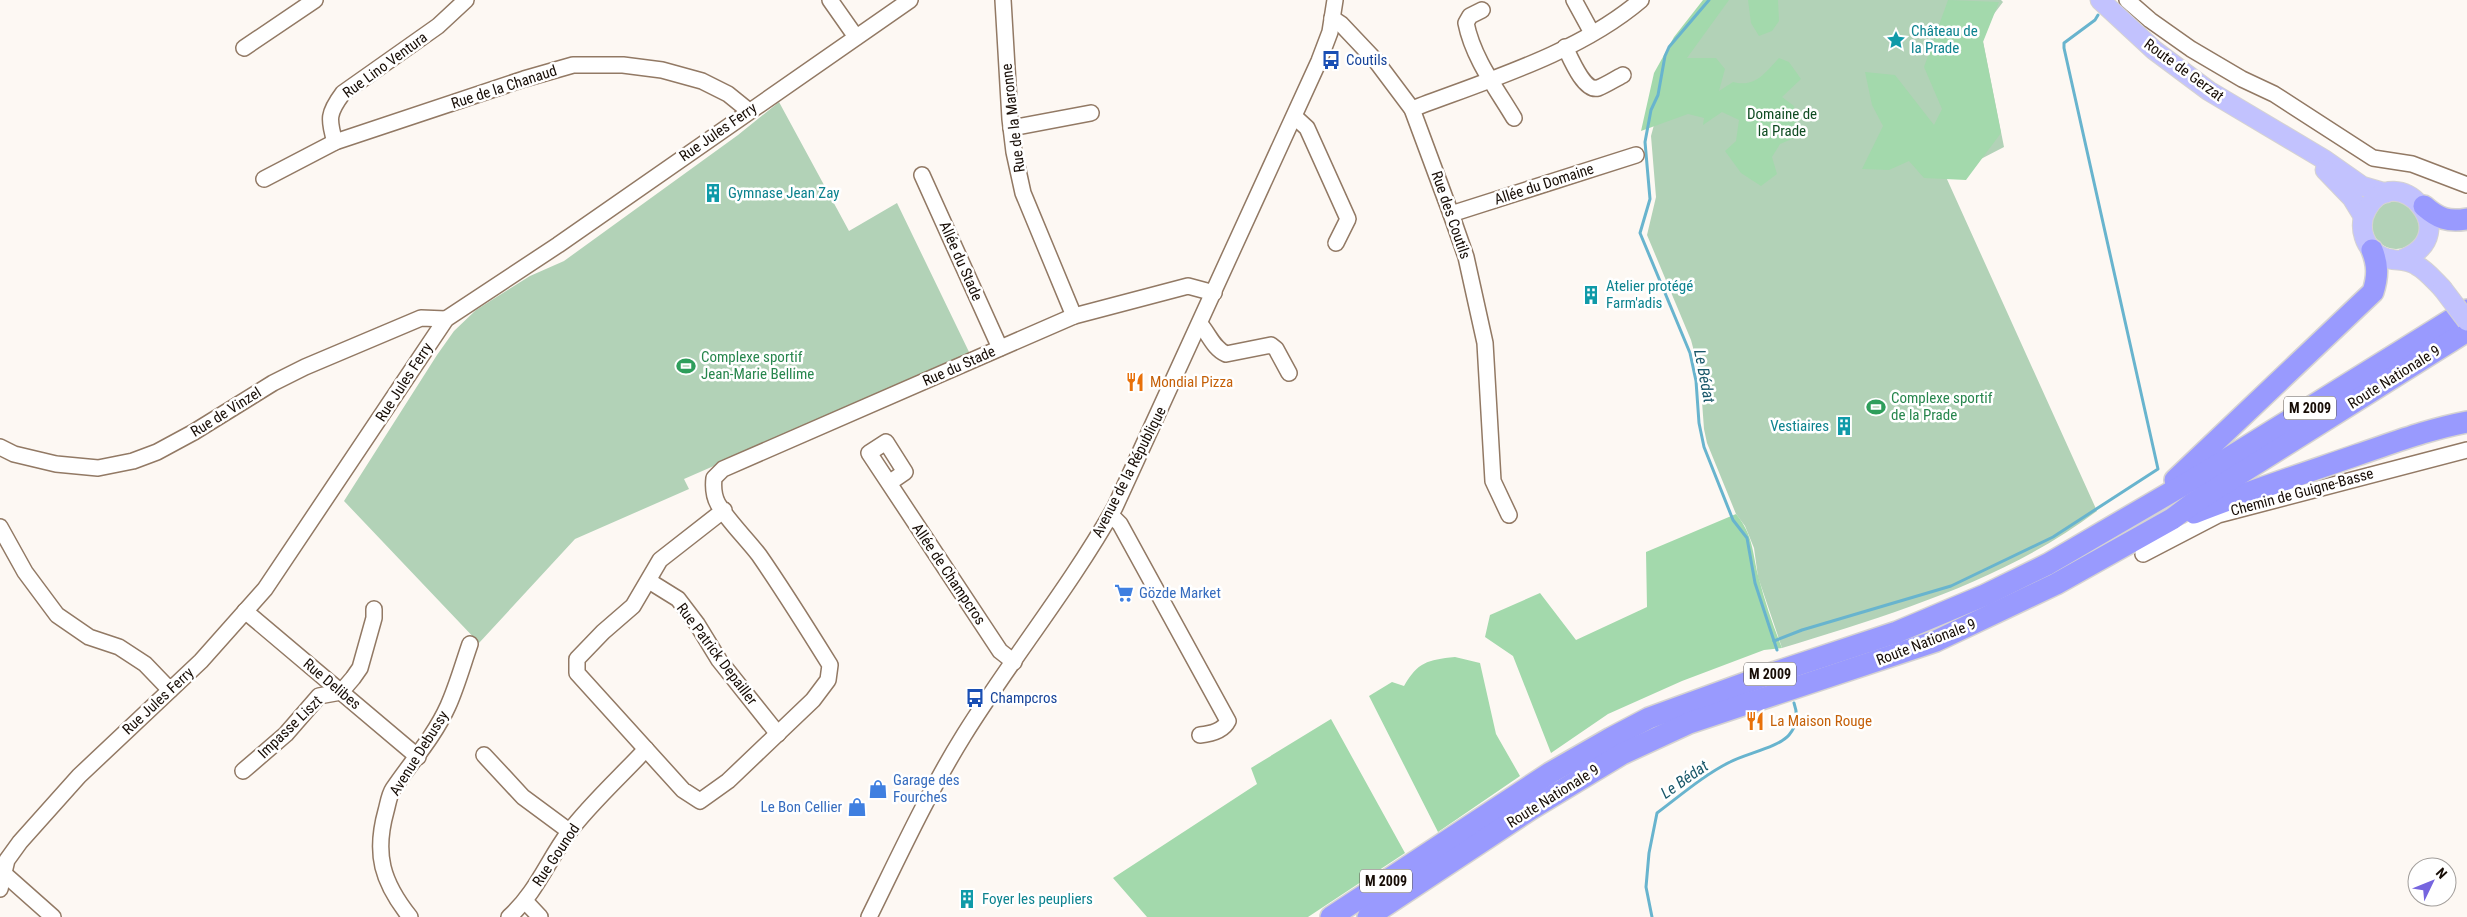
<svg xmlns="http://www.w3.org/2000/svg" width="2467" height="917" font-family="'Roboto Condensed',sans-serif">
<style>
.green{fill:#b2d2b7}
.forest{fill:#a3d9ac}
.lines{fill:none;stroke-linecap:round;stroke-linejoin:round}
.stream{stroke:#68b4ce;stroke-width:3}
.minor-casing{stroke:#927964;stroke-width:18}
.major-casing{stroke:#d5d3d2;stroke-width:21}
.highway-casing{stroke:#d5d3d2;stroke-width:24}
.minor{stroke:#fff;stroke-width:15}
.major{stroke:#c2c2fe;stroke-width:19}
.highway{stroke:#999afe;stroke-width:21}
.major-bridge-casing{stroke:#d5d3d2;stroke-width:21;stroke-linecap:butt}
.major-bridge{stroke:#c2c2fe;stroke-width:19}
.labels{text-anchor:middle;stroke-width:5;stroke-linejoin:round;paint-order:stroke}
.shield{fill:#fff;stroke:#5d5651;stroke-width:1}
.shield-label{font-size:14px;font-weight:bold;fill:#170d06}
.culture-label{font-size:15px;fill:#0d838f;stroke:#fff;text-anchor:start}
.transit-label{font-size:15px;fill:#164399;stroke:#fff;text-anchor:start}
.street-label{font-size:15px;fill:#170d06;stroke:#fff}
.park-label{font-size:15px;fill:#104c23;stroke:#fff}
.leisure-label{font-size:15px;fill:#27864d;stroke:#fff;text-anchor:start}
.food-label{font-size:15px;fill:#c56008;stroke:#fff;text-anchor:start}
.shop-label{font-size:15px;fill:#366cbe;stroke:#fff;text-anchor:start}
.water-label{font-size:16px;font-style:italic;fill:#185769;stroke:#fff}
</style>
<rect width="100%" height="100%" fill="#fdf8f3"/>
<g class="green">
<path d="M1716,0H2001L2003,2L1981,31L2004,147L1946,177L2097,511C2006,580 1890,615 1782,648L1758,577L1754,548L1745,526L1736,514L1707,443L1704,429L1700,374L1691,340L1647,235L1656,197L1651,136L1673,54Z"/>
<path d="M779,102L849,231L897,203L970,354L684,479L689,489L575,539L479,643L344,501L437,355L454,331L476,310L530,276L564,261L738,135Z"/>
<circle cx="2396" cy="225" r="24"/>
</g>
<g class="forest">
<path d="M1703,0H1729L1687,58H1716L1725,69L1719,91L1733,82C1755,88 1765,73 1779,58L1789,62L1801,79L1782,97L1794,106L1799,136L1780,144L1772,157L1777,174L1761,186L1741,173L1725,151L1736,141L1739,120L1722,112L1703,125L1704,118L1688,114L1641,131L1654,73L1674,37Z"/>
<path d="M1748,0H1778L1779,21L1772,31L1759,36L1751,23Z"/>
<path d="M1948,0L1999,2L1983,42L2001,133L1966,180L1924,178L1909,161L1889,170L1862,169L1883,126L1872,105L1865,72L1895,75L1934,125L1942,109L1924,67Z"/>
<path d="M1736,514C1754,536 1752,553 1759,579C1765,602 1773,626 1782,648L1764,650L1682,681L1608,714L1551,753L1513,656L1485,637L1490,615L1540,593L1576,640L1647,607L1646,552Z"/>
<path d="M1455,657L1480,663L1496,734L1520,776L1438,832L1369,696L1392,682L1404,686C1418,662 1427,660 1455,657Z"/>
<path d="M1331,719L1405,853L1308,917H1147L1113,878L1257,784L1251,768Z"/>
</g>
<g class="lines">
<g class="stream">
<path d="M1709,0L1669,47L1665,56L1658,95L1651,110L1645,142L1650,199L1640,233L1690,353L1696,381L1699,423L1704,447L1733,520L1747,538L1755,583L1777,650"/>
<path d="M1774,641L1802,630L1951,586L2053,537L2158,469L2064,48V43L2095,20L2098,15"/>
<path d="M1652,917L1646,887L1649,853L1657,813C1681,795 1704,775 1730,762C1745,754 1779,747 1789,735C1798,724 1798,715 1794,703"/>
</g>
<g class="minor-casing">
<g id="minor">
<path d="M830,0L856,37"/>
<path d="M1003,0L1010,119L1014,152L1023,193L1074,316"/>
<path d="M1574,0L1592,33"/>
<path d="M2127,0L2150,20L2191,49L2242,79L2274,94L2373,158L2412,164L2467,185"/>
<path d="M1482,10L1470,16L1466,23C1473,58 1496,88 1514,118"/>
<path d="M1332,18L1341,24L1376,61L1412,109L1451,214L1466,257L1485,343L1493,481L1509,515"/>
<path d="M1565,47C1570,57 1584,92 1598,88C1606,85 1615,79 1623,75"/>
<path d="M244,48L315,0"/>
<path d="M1412,109C1488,80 1579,53 1641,0"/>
<path d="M1295,117L1307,128L1348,219L1336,243"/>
<path d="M1011,128L1091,113"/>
<path d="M335,142C328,119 328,113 343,93L438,26L466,0"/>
<path d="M922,175L1000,348"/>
<path d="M264,179L335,142L524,79L573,65H623L662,70L702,81L728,94L749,111"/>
<path d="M1451,214L1636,155"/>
<path d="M1200,324C1209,334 1213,348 1226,354L1271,345L1276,349L1289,373"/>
<path d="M0,447L14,454L56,464L98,468L133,461L157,452L194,432L273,383L305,367L421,318L446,319"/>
<path d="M889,483L905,472L886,442L869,453L1000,651L1014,662"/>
<path d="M724,510L660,560L633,606L603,632L577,659V673L683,790L700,801L728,781L813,700L828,680L830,665C807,628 784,591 759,555C746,538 729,522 718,504C713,495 713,487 714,478L723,469L1074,316L1188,286L1214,293"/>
<path d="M1111,515L1120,524L1228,721C1223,731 1210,734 1200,735"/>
<path d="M0,527L25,572L57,615L89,637L119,647L145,664L170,690"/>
<path d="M2143,554L2218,515L2467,450"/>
<path d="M649,581L678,599L697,624L719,660L778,734"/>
<path d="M245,611L418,757"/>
<path d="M484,755L523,797L569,831"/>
<path d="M243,771L286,734L319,696L341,692L353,678L360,668L374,618V609"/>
<path d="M0,870L53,917"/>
<path d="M0,889L7,860L20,842L79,776L201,661L265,589L446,319L558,245L910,0"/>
<path d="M525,901L540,917"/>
<path d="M410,917C382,882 374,854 386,811C388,804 389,795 393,789C412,761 434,737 448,706C457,686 463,664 470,644"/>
<path d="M509,917C536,893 548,860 569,832C590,804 622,775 646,749"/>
<path d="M869,917C899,856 928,793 964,735C1012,658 1070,587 1115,507L1319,61L1330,32L1335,0"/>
</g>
</g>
<g class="major-casing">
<g id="major">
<path d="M2100,0L2154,50L2209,91L2325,160L2362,186L2386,193"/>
<path d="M2325,170L2352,198L2363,216"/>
<path d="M2403,259C2467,234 2396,157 2367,209C2357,226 2364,250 2383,257C2394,262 2405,258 2416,265C2426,270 2434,280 2442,288"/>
</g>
</g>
<g class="highway-casing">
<g id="highway">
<path d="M2424,206C2439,219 2448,222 2467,219"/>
<path d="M2175,480L2373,292C2378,276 2378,265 2372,250"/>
<path d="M2194,513C2247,492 2302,474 2357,455C2393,443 2429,429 2467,422"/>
<path d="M1331,917L1550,773L1611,738L1649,718L1770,674L1897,632L1985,595L2048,564L2209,470L2467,310"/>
<path d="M1368,917L1531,809L1622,754L1689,723L1936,641L2056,584L2172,519L2192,504L2467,331"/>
</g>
</g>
<use href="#minor" class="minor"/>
<use href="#major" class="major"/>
<use href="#highway" class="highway"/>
<g class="major-bridge-casing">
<path id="major-bridge" d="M2442,288L2467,321"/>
</g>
<use href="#major-bridge" class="major-bridge"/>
</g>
<defs>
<g id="sight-bare" transform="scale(1.5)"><path d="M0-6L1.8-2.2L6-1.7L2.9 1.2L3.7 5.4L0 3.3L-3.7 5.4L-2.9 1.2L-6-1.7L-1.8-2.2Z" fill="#0f9aa8" stroke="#fff" stroke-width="2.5" paint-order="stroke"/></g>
<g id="bus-bare" transform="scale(1.5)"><path d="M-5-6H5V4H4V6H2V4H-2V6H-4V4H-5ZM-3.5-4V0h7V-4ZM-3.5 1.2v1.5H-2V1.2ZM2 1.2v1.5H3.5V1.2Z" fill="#1a4fb4" stroke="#fff" stroke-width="2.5" paint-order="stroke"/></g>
<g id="building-bare" transform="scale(1.5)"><path d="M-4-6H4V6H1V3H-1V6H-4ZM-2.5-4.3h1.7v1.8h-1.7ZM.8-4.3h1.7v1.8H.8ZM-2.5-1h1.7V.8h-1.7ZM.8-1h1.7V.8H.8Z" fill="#0f9aa8" stroke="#fff" stroke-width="2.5" paint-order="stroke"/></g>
<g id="stadium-bare" transform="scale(1.5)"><path d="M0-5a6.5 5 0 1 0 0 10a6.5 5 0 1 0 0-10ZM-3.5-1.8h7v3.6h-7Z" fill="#2e9e5b" stroke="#fff" stroke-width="2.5" paint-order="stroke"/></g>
<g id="restaurant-bare" transform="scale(1.5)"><path d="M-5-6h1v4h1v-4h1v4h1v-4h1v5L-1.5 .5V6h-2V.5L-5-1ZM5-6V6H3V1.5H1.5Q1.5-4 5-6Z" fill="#e8710a" stroke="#fff" stroke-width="2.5" paint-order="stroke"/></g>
<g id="supermarket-bare" transform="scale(1.5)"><path d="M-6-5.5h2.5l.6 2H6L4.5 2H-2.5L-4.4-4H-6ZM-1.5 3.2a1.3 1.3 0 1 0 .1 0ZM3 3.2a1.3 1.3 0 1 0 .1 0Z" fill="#3f7fe0" stroke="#fff" stroke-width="2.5" paint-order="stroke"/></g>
<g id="shop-bare" transform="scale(1.5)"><path d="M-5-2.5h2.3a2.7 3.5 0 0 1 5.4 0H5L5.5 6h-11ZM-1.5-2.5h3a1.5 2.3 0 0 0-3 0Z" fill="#3f7fe0" stroke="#fff" stroke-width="2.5" paint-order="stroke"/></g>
</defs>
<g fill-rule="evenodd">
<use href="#sight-bare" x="1896" y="40"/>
<use href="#bus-bare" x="1331" y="60"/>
<use href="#building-bare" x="713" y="193"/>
<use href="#building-bare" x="1591" y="295"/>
<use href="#stadium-bare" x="686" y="366"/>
<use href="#restaurant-bare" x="1135" y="382"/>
<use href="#stadium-bare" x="1876" y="407"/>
<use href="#building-bare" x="1844" y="426"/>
<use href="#supermarket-bare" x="1124" y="593"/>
<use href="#bus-bare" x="975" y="698"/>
<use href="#restaurant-bare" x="1755" y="721"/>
<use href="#shop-bare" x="878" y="789"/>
<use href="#shop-bare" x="857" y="807"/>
<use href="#building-bare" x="967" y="899"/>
</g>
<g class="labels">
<g class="shield">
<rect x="2284" y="396.5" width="52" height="23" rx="4"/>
<rect x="1744" y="662.5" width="52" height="23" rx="4"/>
<rect x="1360" y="869.5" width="52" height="23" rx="4"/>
</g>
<g class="shield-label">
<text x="2310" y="413">M 2009</text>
<text x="1770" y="679">M 2009</text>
<text x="1386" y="886">M 2009</text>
</g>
<g class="culture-label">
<text x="1911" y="36">Château de<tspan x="1911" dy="17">la Prade</tspan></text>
<text x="728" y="198">Gymnase Jean Zay</text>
<text x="1606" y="291">Atelier protégé<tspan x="1606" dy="17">Farm'adis</tspan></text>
<text x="1829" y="431" text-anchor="end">Vestiaires</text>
<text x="982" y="904">Foyer les peupliers</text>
</g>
<g class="transit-label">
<text x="1346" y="65">Coutils</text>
<text x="990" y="703">Champcros</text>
</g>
<g class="street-label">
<text transform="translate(385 65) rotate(-36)" y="5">Rue Lino Ventura</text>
<text transform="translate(2184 70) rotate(36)" y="5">Route de Gerzat</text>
<text transform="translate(504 87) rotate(-18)" y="5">Rue de la Chanaud</text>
<text transform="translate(1013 118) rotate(-97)" y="5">Rue de la Maronne</text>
<text transform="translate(718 132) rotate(-35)" y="5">Rue Jules Ferry</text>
<text transform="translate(1544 184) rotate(-18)" y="5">Allée du Domaine</text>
<text transform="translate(1451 215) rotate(71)" y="5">Rue des Coutils</text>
<text transform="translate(961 261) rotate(66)" y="5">Allée du Stade</text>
<text transform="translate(959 366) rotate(-24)" y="5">Rue du Stade</text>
<text transform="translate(2394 377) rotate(-32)" y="5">Route Nationale 9</text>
<text transform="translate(404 382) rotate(-57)" y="5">Rue Jules Ferry</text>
<text transform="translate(226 412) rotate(-32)" y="5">Rue de Vinzel</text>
<text transform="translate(1129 472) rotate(-63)" y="5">Avenue de la République</text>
<text transform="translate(2302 492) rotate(-15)" y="5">Chemin de Guigne-Basse</text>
<text transform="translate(949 574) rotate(56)" y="5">Allée de Champcros</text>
<text transform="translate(1926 642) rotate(-21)" y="5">Route Nationale 9</text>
<text transform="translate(717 654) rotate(53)" y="5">Rue Patrick Depailler</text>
<text transform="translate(332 684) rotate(40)" y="5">Rue Delibes</text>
<text transform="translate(158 701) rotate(-43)" y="5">Rue Jules Ferry</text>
<text transform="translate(290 727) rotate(-44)" y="5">Impasse Liszt</text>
<text transform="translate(419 753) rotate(-58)" y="5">Avenue Debussy</text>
<text transform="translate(1553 796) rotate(-32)" y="5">Route Nationale 9</text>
<text transform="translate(556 855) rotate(-56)" y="5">Rue Gounod</text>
</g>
<g class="park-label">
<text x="1782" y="119">Domaine de<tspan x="1782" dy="17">la Prade</tspan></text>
</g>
<g class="leisure-label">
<text x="701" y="362">Complexe sportif<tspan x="701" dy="17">Jean-Marie Bellime</tspan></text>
<text x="1891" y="403">Complexe sportif<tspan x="1891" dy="17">de la Prade</tspan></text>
</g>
<g class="food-label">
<text x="1150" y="387">Mondial Pizza</text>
<text x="1770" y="726">La Maison Rouge</text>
</g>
<g class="shop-label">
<text x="1139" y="598">Gözde Market</text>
<text x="893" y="785">Garage des<tspan x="893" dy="17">Fourches</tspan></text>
<text x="842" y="812" text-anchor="end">Le Bon Cellier</text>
</g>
<g class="water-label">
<text transform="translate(1705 376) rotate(79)" y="6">Le Bédat</text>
<text transform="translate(1684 779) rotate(-35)" y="6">Le Bédat</text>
</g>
</g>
<g transform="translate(2432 882) rotate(47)"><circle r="24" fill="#ffffff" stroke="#a29e9b"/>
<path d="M0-4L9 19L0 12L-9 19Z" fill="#7665df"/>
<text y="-8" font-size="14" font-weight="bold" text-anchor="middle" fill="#170d06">N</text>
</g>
</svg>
